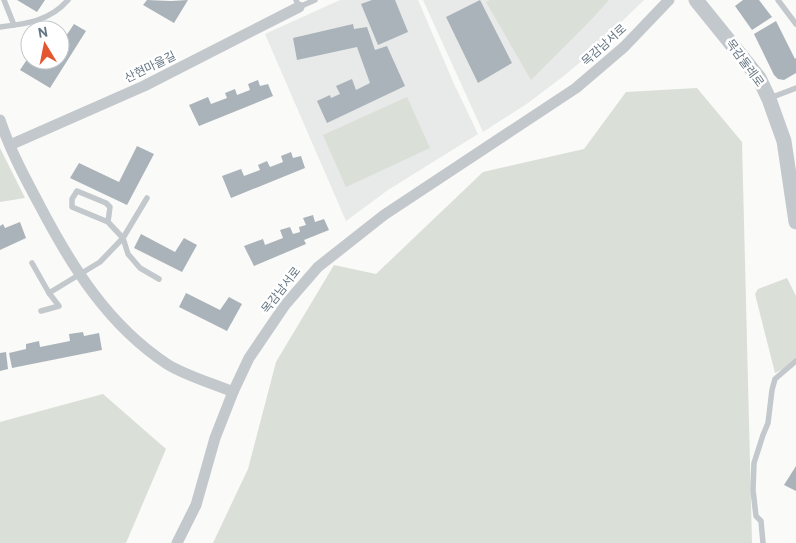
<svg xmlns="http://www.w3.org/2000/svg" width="796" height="543" font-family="Overpass,'Noto Sans KR',sans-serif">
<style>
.built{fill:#e8e9e9}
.green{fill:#dadfd7}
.building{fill:#aab3b9}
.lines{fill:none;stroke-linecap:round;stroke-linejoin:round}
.service{stroke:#c3c8cc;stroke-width:5.5}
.minor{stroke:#c3c8cc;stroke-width:11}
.tertiary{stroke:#c3c8cc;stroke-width:15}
.labels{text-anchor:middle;stroke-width:5;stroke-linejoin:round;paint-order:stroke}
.street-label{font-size:12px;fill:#657683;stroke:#fff}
</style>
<rect width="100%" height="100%" fill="#fafaf8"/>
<g class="built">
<path d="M340,0H418L454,84L478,134L388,190L346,221L265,34Z"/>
<path d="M423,0H644L608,35L591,53L565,75L528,103L483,132Z"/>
</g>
<g class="green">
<path d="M490,0H609L589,22L531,80L486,2Z"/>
<path d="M697,88L742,142L752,543H213L248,469L276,362L334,265L376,274L483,172L584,149L626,92Z"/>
<path d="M407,97L430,148L346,187L323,135Z"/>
<path d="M0,148L25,198L0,202Z"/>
<path d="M787,278L796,296V363L775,373L755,294L758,289Z"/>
<path d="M103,394L166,449L126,543H0V422Z"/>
</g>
<g class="building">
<path d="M17,0H45L37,12Z"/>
<path d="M147,0L171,1L188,0L174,23L143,5Z"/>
<path d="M372,0H395L408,32L378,45L361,4Z"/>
<path d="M480,0L512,63L478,83L446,17Z"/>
<path d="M743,0H759L772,17L752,30L735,6Z"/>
<path d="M776,21L795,59L796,58V73L784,80L778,79L774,75L754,34Z"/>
<path d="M74,24L86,31L50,88L20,70L30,55V60H39L47,65L51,60H60V45Z"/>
<path d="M353,24L354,29L367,27L375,50L387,46L405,86L327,123L317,101L330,95L331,98L340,94L336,86L352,79L356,90L370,83L357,47L297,60L293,38Z"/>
<path d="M258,80L260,86L268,84L273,96L199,126L189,105L208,97L211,104L227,98L225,93L235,89L237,95L250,90L248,84Z"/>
<path d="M137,146L154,154L127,205L70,178L79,163L119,182Z"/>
<path d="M291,152L293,158L301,156L305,168L231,198L222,176L241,169L244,176L260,170L258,165L267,161L270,167L283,162L281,156Z"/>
<path d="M313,215L315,222L324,219L329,230L304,240L306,244L254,266L244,246L263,239L265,245L283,238L280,230L290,227L293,234L300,232L299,227L306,225L303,218Z"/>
<path d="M20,222L26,238L0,250V226L3,224L5,228Z"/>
<path d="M141,234L175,252L184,238L197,245L182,272L134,248Z"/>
<path d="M186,293L220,310L229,297L242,304L227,331L179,307Z"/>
<path d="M83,332L84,336L99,333L102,350L12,368L9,353L26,349V344L39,341L40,347L70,341L69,334Z"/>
<path d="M6,352L8,369L0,371V353Z"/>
<path d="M796,466V491L784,485Z"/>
</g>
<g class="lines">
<g class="service">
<path d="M4,0L14,25"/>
<path d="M296,0L299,7L315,0"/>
<path d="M778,0L796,24"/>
<path d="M0,27C26,24 50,21 68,0"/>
<path d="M770,98L796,88"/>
<path d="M108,222L110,207L106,203L77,191L72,199V207L108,222L123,238L128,254L140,268L159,279"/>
<path d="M32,263L49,293L100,262L123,238L147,198"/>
<path d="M41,311L59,306L49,293"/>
<path d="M763,543L761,521L756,516L753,490L754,463L763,435L768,423L772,390L775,379L796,361"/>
</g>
<g class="minor">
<path d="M0,120C10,150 25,178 40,206C72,267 108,325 167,364C184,375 214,384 233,392L249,358L285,305L318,267L384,215L576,88L624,47L669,0"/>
<path d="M10,145L144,86L299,7"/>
<path d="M177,543L196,505L215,438L233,392"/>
</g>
<path class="tertiary" d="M696,0L759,78L769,99L784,141L796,222"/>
</g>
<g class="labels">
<g class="street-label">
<text transform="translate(604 45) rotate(-42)" y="4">목감남서로</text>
<text transform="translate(745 63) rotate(54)" y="4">목감둘레로</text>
<text transform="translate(150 67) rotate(-26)" y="4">산현마을길</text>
<text transform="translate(281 290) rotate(-52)" y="4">목감남서로</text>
</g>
</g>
<g transform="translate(45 45) rotate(350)"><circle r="24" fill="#ffffff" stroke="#c1c8cd"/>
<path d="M0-4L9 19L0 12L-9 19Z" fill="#e4572e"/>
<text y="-8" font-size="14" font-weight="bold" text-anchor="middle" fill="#657683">N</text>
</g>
</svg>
